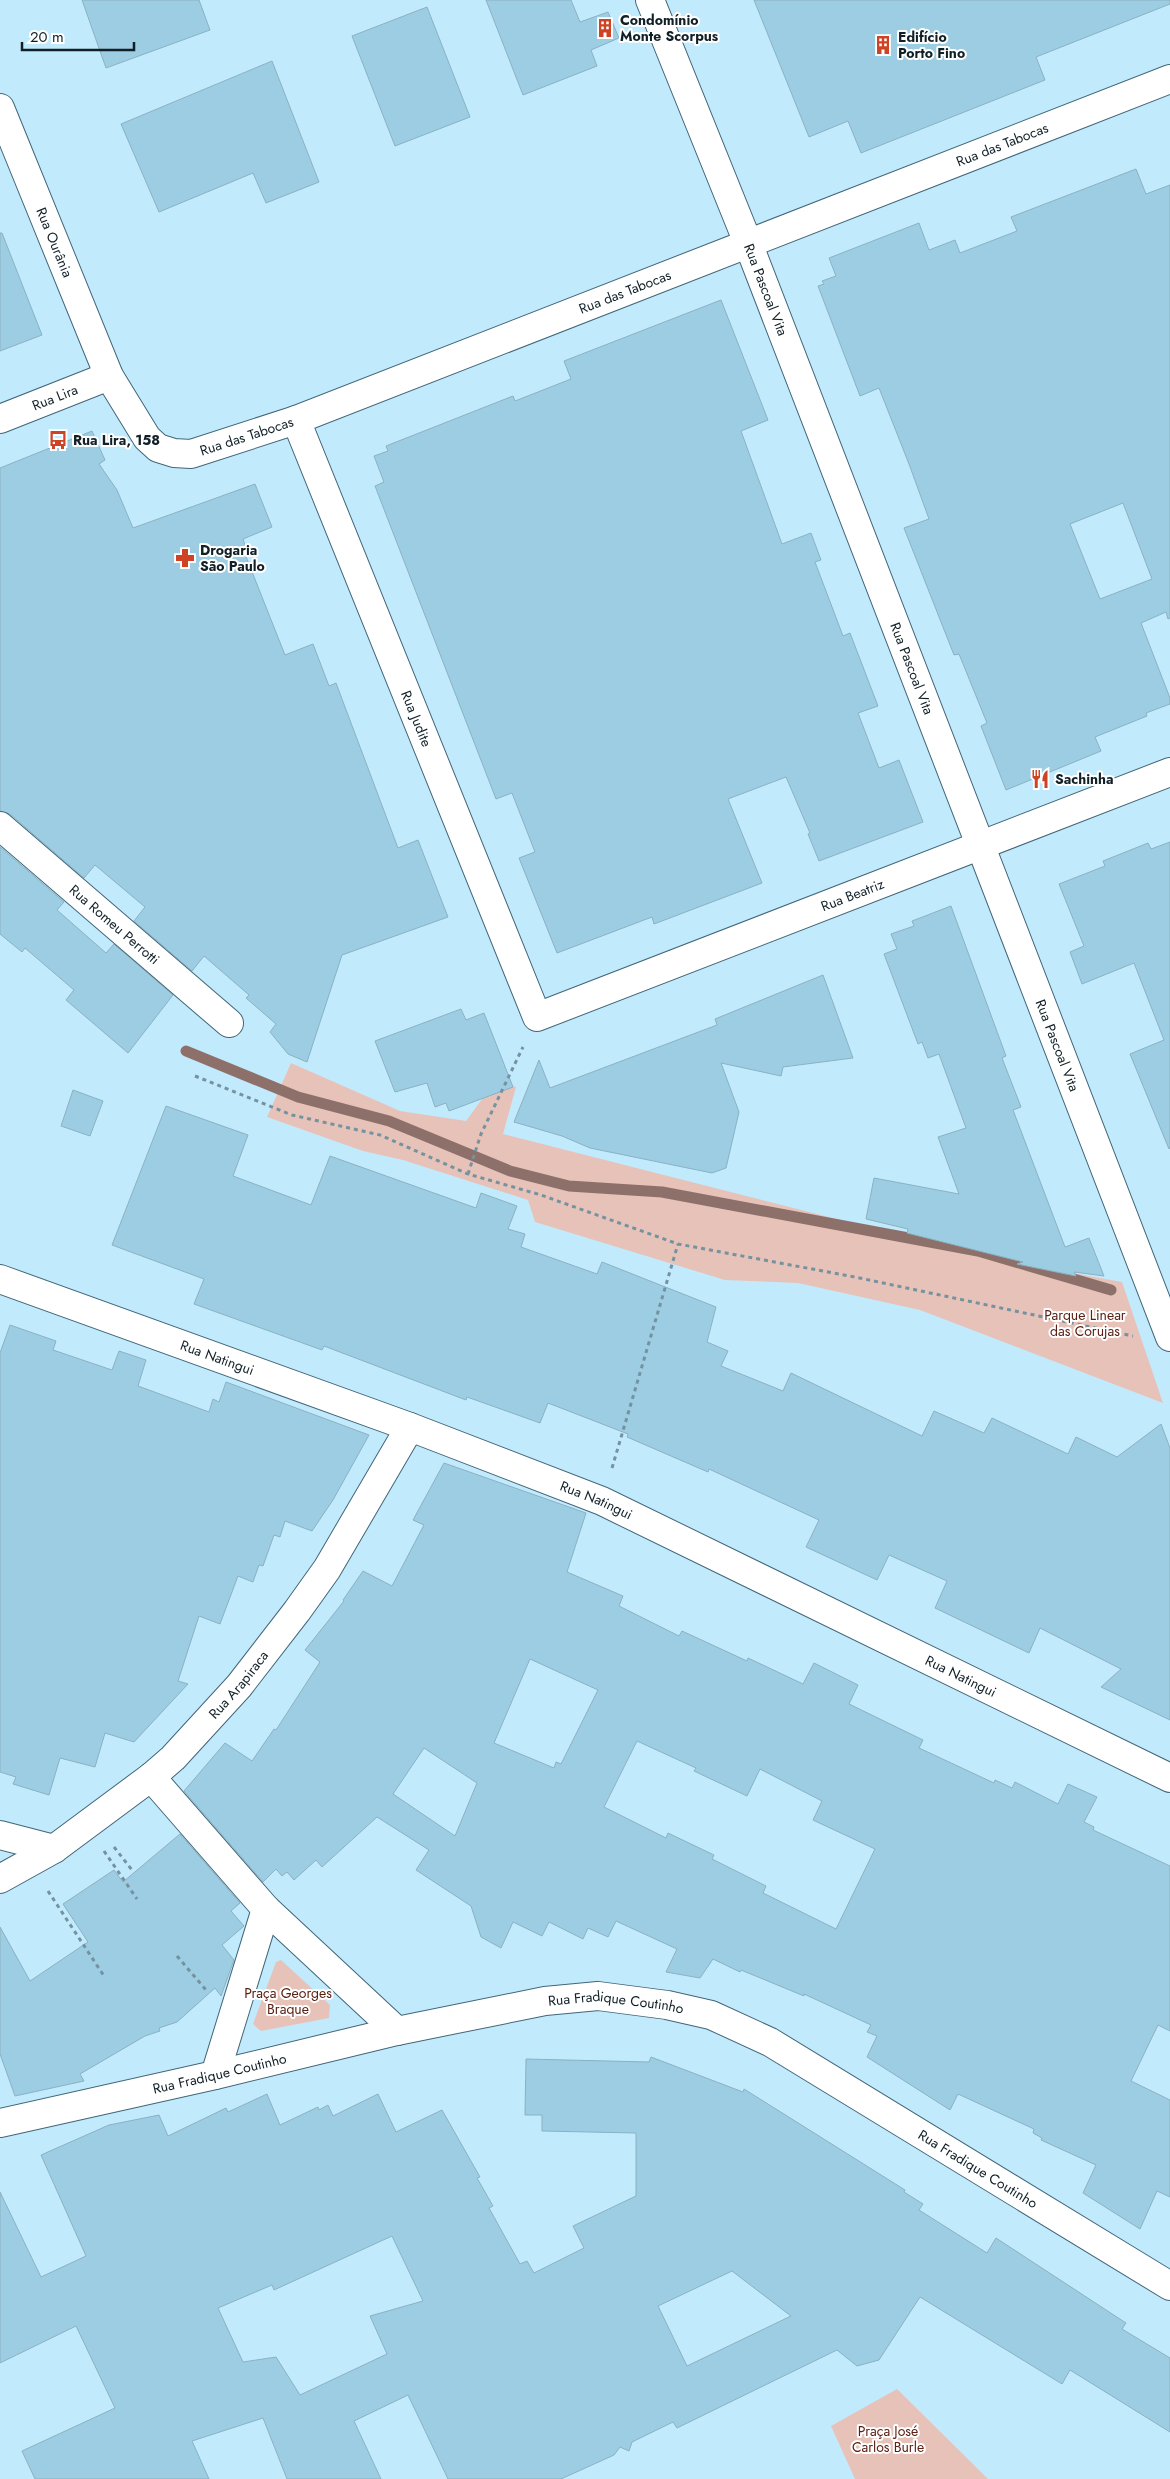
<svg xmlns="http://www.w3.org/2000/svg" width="1170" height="2479" font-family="Jost,sans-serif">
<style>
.green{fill:#e7c2b9}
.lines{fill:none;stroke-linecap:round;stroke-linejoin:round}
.stream{stroke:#8e706b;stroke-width:11}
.building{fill:#9ccde3;stroke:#8bb1c3;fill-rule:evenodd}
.street-casing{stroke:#426677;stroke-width:30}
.secondary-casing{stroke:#426677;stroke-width:30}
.path{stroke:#7592a0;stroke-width:3;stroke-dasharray:4 4;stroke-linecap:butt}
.street{stroke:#fff;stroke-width:28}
.secondary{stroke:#fff;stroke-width:28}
.labels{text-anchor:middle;stroke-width:4;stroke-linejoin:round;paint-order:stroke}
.poi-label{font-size:14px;font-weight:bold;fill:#112027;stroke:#fff;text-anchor:start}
.street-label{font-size:14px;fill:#112027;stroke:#fff}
.park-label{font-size:14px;fill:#5b2013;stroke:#fff}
</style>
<rect width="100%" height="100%" fill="#c2eafd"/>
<g class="green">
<path d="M291,1063L400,1111L466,1121L496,1080L516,1087L503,1134L994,1259L1122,1282L1163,1403L920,1310L798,1283L725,1280L535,1222L528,1200L403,1160L363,1151L267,1117Z"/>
<path d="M281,1960L330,2005L329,2018L261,2031L253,2024L276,1962Z"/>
<path d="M897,2389L988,2479H855L831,2426Z"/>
</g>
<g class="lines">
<path class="stream" d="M186,1051L298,1097L389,1121L510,1171L569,1186L662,1192L978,1251L1111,1290"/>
</g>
<g class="building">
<path d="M82,0H199L210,30L106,68Z"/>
<path d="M486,0H571L580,22L608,12L619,38L591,50L597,66L523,95Z"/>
<path d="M754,0H1170V4L1036,57L1045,80L861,153L848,121L809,137Z"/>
<path d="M427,7L470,117L395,146L352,36Z"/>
<path d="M272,61L319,182L266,203L253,173L159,212L121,124Z"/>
<path d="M1136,169L1146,194L1170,185V618L1168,619L1166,612L1141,623L1170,698V704L1146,713L1147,716L1095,737L1101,751L1006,790L981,726L987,723L959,654L954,655L904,528L929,519L909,464L879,388L860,396L818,286L824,284L822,281L836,276L829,258L919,223L929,250L955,240L960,253L1017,231L1011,217ZM1123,503L1152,579L1100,599L1070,524Z"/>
<path d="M0,233H2L42,335L0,351Z"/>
<path d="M721,300L768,420L741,431L782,544L811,533L821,560L815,562L843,636L850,633L878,706L858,713L879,768L899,760L923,822L819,861L808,834L810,833L786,777L728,799L762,883L654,924L652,917L557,953L519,858L535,852L512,793L496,799L375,486L384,482L374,456L388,451L386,446L513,396L515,401L571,379L564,361Z"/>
<path d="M92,431L105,460L99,464L117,490L133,528L255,484L272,527L243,539L246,548L243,549L285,655L313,644L329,686L336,683L398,848L418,840L448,917L342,955L307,1062L288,1054L270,1032L276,1024L246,998L249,995L204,956L192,971L134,921L145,907L95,865L84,878L10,814L0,811V468Z"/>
<path d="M1170,842V1148L1169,1149L1130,1054L1164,1040L1134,963L1082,984L1070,952L1084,946L1059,884L1105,866L1103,861L1148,843L1151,849Z"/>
<path d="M0,847L64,902L57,910L106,953L114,944L173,995L128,1053L66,1000L74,990L25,948L22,952L0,934Z"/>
<path d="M951,906L1006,1056L1002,1058L1021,1107L1013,1110L1065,1247L1089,1238L1104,1276L1074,1272L1076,1276L1017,1264L1023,1262L907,1233L908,1229L866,1219L874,1178L959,1194L938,1137L966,1128L939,1054L928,1058L922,1042L918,1044L884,954L897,949L891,934L914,926L912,921Z"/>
<path d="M823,975L853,1058L783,1067L781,1076L721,1063L739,1112L726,1168L712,1173L590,1148L562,1136L514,1122L539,1060L550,1088L717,1025L715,1019Z"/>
<path d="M461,1009L466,1020L484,1013L513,1087L449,1111L446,1103L435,1107L427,1083L395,1092L375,1041Z"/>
<path d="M73,1090L103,1101L90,1136L61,1126Z"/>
<path d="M166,1106L248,1135L233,1176L311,1205L330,1156L476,1208L481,1193L517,1206L508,1229L525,1234L521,1247L597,1274L602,1262L716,1307L707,1342L728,1351L721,1366L783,1391L791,1373L922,1436L934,1411L984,1433L992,1418L1068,1454L1076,1437L1117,1457L1161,1424L1170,1448V1720L1101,1687L1121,1669L1040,1628L1029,1653L935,1608L947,1581L889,1555L877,1580L806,1547L819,1520L709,1469L708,1472L627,1437L628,1434L548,1403L540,1423L467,1397L466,1400L324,1346L322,1350L194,1304L204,1279L112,1245Z"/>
<path d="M10,1325L56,1341L53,1350L112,1370L119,1351L146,1360L138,1386L209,1412L213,1399L219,1402L226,1382L369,1435L333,1500L312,1531L285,1521L280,1537L274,1535L263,1566L259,1565L253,1582L238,1576L220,1624L199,1616L178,1681L188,1684L134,1742L105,1733L95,1767L60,1758L49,1795L13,1784L16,1777L0,1772V1353Z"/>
<path d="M444,1463L586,1513L567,1572L623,1596L619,1606L679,1636L682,1631L747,1661L748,1658L803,1684L814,1663L858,1685L849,1704L923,1740L919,1748L994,1783L995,1780L1012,1788L1015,1782L1058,1804L1068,1784L1097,1797L1084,1822L1094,1827L1093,1830L1170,1866V2031L1158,2025L1131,2081L1170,2100V2197L1157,2191L1140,2229L1083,2193L1096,2165L1041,2140L1042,2138L1033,2133L1034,2129L958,2094L950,2110L867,2057L877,2036L867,2032L871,2025L804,1994V1996L741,1970L740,1972L713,1959L700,1978L666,1972L677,1949L616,1921L608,1937L588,1928L583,1939L549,1922L542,1936L513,1922L501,1948L481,1937L471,1906L416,1870L429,1850L377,1817L322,1867L316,1860L294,1880L287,1872L282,1876L276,1869L263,1882L184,1791L225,1743L252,1761L274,1729L276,1730L320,1662L305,1650L344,1601L343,1600L363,1571L392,1586L424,1525L413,1520ZM530,1659L598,1690L561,1764L556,1762L554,1768L494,1743ZM637,1741L696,1768L694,1771L747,1796L760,1769L822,1801L813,1820L875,1849L836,1929L763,1893L766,1886L712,1859L714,1855L668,1833L666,1838L604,1807ZM424,1748L477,1783L455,1836L393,1794Z"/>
<path d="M180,1834L240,1903L231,1911L244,1926L222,1945L234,1960L221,1996L215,1988L177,2022L159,2028L160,2031L145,2036L80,2074L84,2081L15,2096L0,2054V1927L30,1981L88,1942L63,1904L114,1870L123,1882Z"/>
<path d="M651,2057L743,2092L744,2089L905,2190L904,2192L923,2204L919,2210L987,2253L996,2238L1126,2323L1122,2329L1170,2358V2432L1070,2370L1062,2384L920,2297L879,2360L857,2366L837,2350L677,2428L673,2422L632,2442L629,2451L620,2447L614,2455L561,2479H448L408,2395L354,2421L381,2479H287L263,2418L192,2441L209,2479H35L22,2451L115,2408L76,2326L0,2363V2192L41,2277L86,2256L41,2155L109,2125L159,2115L168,2136L226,2108L228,2112L267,2094L280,2125L318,2107L319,2110L328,2105L333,2116L378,2094L396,2132L442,2110L480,2177L477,2178L493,2206L489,2208L520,2264L527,2261L534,2273L584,2248L573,2226L636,2196V2133L542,2131V2115H525L526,2059L649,2062ZM392,2236L423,2301L370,2316L387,2354L300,2395L276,2357L243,2362L218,2308L272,2285L274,2290ZM732,2271L791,2316L687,2366L658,2306Z"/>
</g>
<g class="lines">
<g class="street-casing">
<g id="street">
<path id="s1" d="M650,0L748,243L1170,1337"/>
<path id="s2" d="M0,108L109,376L147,438L158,448L174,453L191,454L296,420L1170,79"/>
<path id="s3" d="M0,419L109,376"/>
<path id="s4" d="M296,420L537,1017L1170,772"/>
<path id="s5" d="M0,826L229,1023"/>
<path d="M151,1777L266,1909L397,2031"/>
<path d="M0,1835L54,1849"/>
<path id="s6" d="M0,1879L54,1849L151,1777L173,1758L239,1686L297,1611L327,1569L410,1427"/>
<path d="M215,2075L266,1909"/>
<path id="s7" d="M0,2123L215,2075L397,2031L545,2001L598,1996L667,2005L711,2015L770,2042L1170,2286"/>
</g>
</g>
<g class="secondary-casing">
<g id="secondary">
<path id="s8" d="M0,1279L410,1427L602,1501L1170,1778"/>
</g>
</g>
<g class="path">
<path d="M195,1076L292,1115L380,1135L468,1174L541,1195L678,1244L855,1277L1133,1336"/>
<path d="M468,1174L481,1134L523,1047"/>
<path d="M612,1468L678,1244"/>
<path d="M114,1847L132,1870"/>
<path d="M104,1851L137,1899"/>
<path d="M48,1891L104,1976"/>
<path d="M177,1956L206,1990"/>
</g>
<use href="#street" class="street"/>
<use href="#secondary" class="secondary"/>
</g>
<defs>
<g id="building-bare" transform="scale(1.5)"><path d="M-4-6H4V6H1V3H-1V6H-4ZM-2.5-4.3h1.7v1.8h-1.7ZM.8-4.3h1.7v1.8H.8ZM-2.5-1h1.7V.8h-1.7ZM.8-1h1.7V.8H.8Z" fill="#cd4323" stroke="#fff" stroke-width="2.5" paint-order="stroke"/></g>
<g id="bus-bare" transform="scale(1.5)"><path d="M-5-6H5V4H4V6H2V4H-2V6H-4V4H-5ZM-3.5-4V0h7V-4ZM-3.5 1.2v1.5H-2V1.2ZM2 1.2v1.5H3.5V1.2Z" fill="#cd4323" stroke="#fff" stroke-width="2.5" paint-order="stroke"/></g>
<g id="pharmacy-bare" transform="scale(1.5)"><path d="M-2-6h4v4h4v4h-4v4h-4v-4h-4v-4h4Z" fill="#cd4323" stroke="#fff" stroke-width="2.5" paint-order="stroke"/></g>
<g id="restaurant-bare" transform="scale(1.5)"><path d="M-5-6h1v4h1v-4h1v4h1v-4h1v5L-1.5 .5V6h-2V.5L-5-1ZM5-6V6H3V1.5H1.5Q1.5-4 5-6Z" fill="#cd4323" stroke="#fff" stroke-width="2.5" paint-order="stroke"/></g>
</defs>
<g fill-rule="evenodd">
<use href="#building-bare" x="605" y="28"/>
<use href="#building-bare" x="883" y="45"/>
<use href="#bus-bare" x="58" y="440"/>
<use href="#pharmacy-bare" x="185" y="558"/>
<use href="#restaurant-bare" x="1040" y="779"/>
</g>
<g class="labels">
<g class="poi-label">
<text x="620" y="25">Condomínio<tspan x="620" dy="16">Monte Scorpus</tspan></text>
<text x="898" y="42">Edifício<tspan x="898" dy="16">Porto Fino</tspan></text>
<text x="73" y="445">Rua Lira, 158</text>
<text x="200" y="555">Drogaria<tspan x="200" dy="16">São Paulo</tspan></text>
<text x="1055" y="784">Sachinha</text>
</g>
<g class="street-label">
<text dy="5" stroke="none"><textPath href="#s2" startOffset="1279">Rua das Tabocas</textPath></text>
<text dy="5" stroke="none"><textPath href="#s2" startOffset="145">Rua Ourânia</textPath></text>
<text dy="5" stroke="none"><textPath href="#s1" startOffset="312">Rua Pascoal Vita</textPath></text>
<text dy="5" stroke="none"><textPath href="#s2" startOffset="874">Rua das Tabocas</textPath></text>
<text dy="5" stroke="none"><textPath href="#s3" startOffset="59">Rua Lira</textPath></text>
<text dy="5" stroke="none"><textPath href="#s2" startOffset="469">Rua das Tabocas</textPath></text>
<text dy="5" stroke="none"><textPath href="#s1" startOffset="718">Rua Pascoal Vita</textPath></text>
<text dy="5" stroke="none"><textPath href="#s4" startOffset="322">Rua Judite</textPath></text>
<text dy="5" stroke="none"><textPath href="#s4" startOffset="982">Rua Beatriz</textPath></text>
<text dy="5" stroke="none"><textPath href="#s5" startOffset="151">Rua Romeu Perrotti</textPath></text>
<text dy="5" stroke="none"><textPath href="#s1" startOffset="1122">Rua Pascoal Vita</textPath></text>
<text dy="5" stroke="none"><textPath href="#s8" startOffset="231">Rua Natingui</textPath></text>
<text dy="5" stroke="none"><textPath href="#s8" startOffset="636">Rua Natingui</textPath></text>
<text dy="5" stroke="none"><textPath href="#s8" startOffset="1041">Rua Natingui</textPath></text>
<text dy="5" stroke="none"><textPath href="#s6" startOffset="310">Rua Arapiraca</textPath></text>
<text dy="5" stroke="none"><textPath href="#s7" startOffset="630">Rua Fradique Coutinho</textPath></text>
<text dy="5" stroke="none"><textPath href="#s7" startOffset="225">Rua Fradique Coutinho</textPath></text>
<text dy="5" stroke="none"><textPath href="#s7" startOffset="1035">Rua Fradique Coutinho</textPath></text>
</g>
<g class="park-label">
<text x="1085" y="1320">Parque Linear<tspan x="1085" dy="16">das Corujas</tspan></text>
<text x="288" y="1998">Praça Georges<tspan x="288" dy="16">Braque</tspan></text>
<text x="888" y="2436">Praça José<tspan x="888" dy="16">Carlos Burle</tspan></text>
</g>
</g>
<path d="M22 42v8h112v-8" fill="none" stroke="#112027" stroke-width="2.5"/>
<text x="30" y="42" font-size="15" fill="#112027" stroke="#ffffff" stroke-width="4" paint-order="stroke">20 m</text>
</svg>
